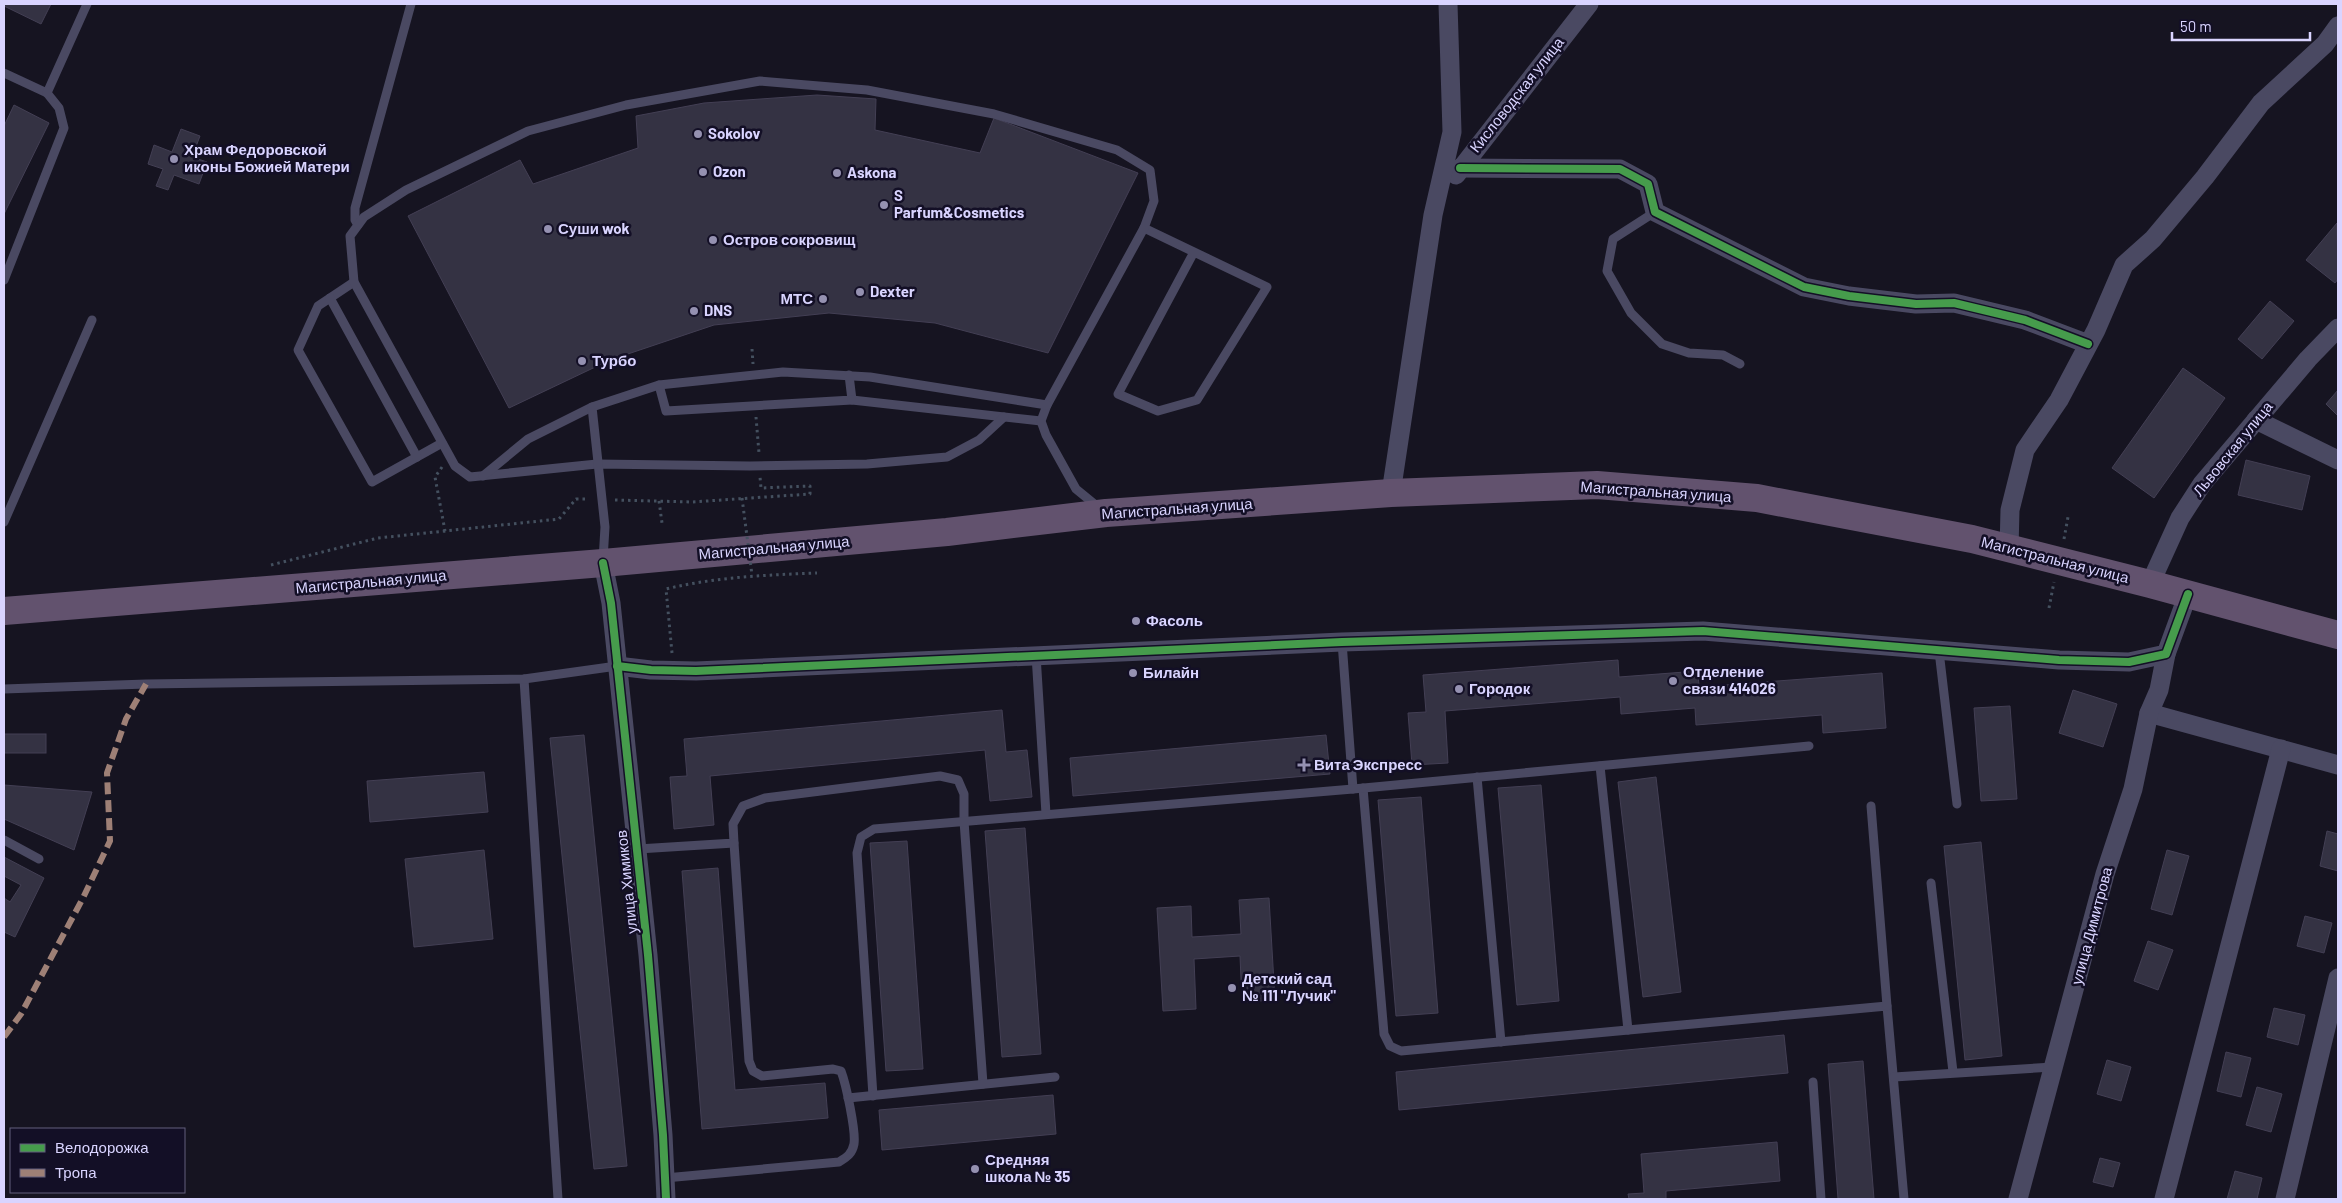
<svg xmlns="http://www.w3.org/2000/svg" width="2342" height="1203" font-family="Barlow,sans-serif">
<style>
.building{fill:#343243;stroke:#433f54}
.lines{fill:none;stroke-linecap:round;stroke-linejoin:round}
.path{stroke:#44505f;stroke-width:3;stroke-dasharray:2.5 4;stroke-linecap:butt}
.service{stroke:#4a4962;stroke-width:9}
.minor{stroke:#4a4962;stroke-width:19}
.trunk{stroke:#62526e;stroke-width:28}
.path-bridge{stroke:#44505f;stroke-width:3;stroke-dasharray:2.5 4;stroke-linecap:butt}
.quiet{stroke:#9e8076;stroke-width:6;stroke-dasharray:12 6;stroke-linecap:butt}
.cycleway-casing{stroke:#130f26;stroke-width:11}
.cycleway{stroke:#469c4c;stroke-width:8}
.poi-dot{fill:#9591b1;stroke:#130f26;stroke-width:2}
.labels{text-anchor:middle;stroke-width:5;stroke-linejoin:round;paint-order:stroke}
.street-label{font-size:15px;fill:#d9d4ff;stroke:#130f26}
.poi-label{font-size:15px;font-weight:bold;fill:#d9d4ff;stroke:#130f26;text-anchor:start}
</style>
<rect width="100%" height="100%" fill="#161421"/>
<g class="building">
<path d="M4,4H51L41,24L4,6Z"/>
<path d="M817,95L876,99L875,130L980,153L994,118L1138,173L1048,353L935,323L829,313L714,325L610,360L509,408L408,216L520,160L533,184L638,148L636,116L704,103Z"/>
<path d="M14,105L49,123L4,214V126Z"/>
<path d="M181,129L200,136L192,157L207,162L199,184L174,175L168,190L156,186L163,169L148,164L154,145L172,152Z"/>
<path d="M2337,223L2338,279L2335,283L2306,260Z"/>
<path d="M2270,301L2294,321L2262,359L2238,339Z"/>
<path d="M2183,368L2225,398L2154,498L2112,468Z"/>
<path d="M2338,390V416L2326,404Z"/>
<path d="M2246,460L2310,476L2302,510L2238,495Z"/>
<path d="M1618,660L1619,677L1698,671L1699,687L1882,673L1886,728L1823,733L1822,715L1696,725L1695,708L1621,714L1620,697L1445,711L1448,763L1412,765L1408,713L1426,712L1423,675Z"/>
<path d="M2073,690L2117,704L2103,747L2059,733Z"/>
<path d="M2010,706L2017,799L1981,801L1974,708Z"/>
<path d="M1002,710L1006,752L1027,750L1032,797L990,801L985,750L710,776L714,825L674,829L670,777L687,776L684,739Z"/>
<rect x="4" y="734" width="42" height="19"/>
<path d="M584,735L627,1166L594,1169L550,738Z"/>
<path d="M1326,735L1330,774L1073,796L1070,758Z"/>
<path d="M484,772L488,812L370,822L367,781Z"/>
<path d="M1656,777L1681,992L1643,997L1618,782Z"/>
<path d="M4,785L92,792L74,850L4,819Z"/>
<path d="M1541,785L1559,1001L1517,1005L1498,788Z"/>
<path d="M1421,797L1438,1013L1396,1016L1378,800Z"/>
<path d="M1025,828L1041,1054L1002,1057L985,831Z"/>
<path d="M2327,831L2338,834V871L2320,866Z"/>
<path d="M907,841L923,1069L886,1071L870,843Z"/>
<path d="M1981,842L2002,1056L1965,1060L1944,846Z"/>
<path d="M484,850L493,939L414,947L405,859Z"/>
<path d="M2167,850L2189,856L2172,915L2151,909Z"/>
<path d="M4,857L44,878L15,937L4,932V898L10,902L21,885L4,876Z"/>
<path d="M718,868L735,1090L825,1083L828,1118L702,1129L682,871Z"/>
<path d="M1269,898L1275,1000L1242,1002L1240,956L1194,959L1196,1009L1163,1011L1157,908L1191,906L1192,937L1241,934L1239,900Z"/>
<path d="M2305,916L2332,923L2324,953L2297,946Z"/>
<path d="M2148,941L2173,950L2158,990L2134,981Z"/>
<path d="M2274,1008L2305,1015L2298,1045L2267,1037Z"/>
<path d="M1784,1035L1788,1073L1399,1110L1396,1072Z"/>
<path d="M2226,1052L2251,1058L2241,1097L2217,1091Z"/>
<path d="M2107,1060L2131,1067L2121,1101L2097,1094Z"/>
<path d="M1863,1061L1874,1199H1838L1828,1064Z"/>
<path d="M2257,1087L2282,1094L2271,1132L2246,1125Z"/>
<path d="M1053,1095L1056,1134L882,1150L879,1110Z"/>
<path d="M1777,1142L1780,1181L1666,1191V1199H1629L1628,1194L1644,1193L1641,1154Z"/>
<path d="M2100,1158L2120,1163L2113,1187L2093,1182Z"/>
<path d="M2235,1171L2262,1178L2257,1199H2227Z"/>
</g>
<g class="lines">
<g class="path">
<path d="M752,349L753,364"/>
<path d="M756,417L759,453"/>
<path d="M442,467L435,477L445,531L559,519L576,499H589"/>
<path d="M615,500L692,502L810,494V486L761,488L760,477"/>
<path d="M659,501L662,523"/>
<path d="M2064,539L2068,517"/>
<path d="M271,565L378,538L445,531"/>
<path d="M2049,608L2054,582"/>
<path d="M672,653L666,589C716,577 766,575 817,573"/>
</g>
<g class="service">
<path d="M4,73L47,93"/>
<path d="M1655,212L1613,239L1607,271L1631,313L1662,344L1689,353L1723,355L1740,364"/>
<path d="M358,225L355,220V208L411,4"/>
<path d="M1144,228L1267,287L1197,400L1158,411L1118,394L1194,252"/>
<path d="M4,280L64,128L59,108L47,93L87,4"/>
<path d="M354,282L318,306L298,350L372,482L442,443"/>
<path d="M330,298L417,457"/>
<path d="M659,385L666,411L852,400L849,375"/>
<path d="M852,400L1041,421"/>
<path d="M1004,417L979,440L947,457L867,464L750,466L597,464L470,477L455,466L354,282L350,236L364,217L406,190L528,131L626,105L760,81L867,90L994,114L1117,150L1150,170L1154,201L1144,228L1047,405L1041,421L1046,435L1076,489L1098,507"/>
<path d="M483,476L528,439L592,407"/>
<path d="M4,522L92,320"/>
<path d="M603,560L605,527L592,407L659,385L783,372L870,377L1047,405"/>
<path d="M1342,642L1353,789"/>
<path d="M1939,651L1957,804"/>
<path d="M1036,655L1046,814"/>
<path d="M524,679L558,1199"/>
<path d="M4,689L146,684L524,679L617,666"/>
<path d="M1600,766L1628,1030"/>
<path d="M1477,777L1501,1042"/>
<path d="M1363,788L1384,1034L1390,1046L1401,1051L1887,1006L1904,1199"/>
<path d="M1871,806L1887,1006"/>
<path d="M4,840L39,859"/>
<path d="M638,849L734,843L733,824L743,806L765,798L940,776L958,780L964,794V821L983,1084"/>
<path d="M1931,883L1953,1072"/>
<path d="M1894,1077L2053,1067"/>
<path d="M1813,1082L1821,1199"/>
<path d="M873,1096L857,853L861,837L874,829L1353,789L1809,746"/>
<path d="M848,1098L1055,1077"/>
<path d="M665,1178L839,1162C847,1157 852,1154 854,1144C856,1131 846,1084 841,1071L833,1069L762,1076L753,1071L749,1061L734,843"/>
</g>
<g class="minor">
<path d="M1460,168L1620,169L1648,184L1655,212L1804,287L1849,296L1916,304L1954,303L2025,320L2088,344"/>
<path d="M1456,175L1589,4"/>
<path d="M2256,420L2338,460"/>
<path d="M1391,493L1433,215L1452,132L1448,4"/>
<path d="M2009,549L2010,510L2025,450L2059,400L2096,330L2124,265L2153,239L2205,177L2261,103L2325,44L2338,26"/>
<path d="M603,563L611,603L648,955L663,1135L666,1199"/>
<path d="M2150,584L2180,518L2202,484L2308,359L2338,328"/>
<path d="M617,666L651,670L696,671L1342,642L1703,631L2059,660L2129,662L2166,654L2188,594"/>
<path d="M2149,713L2338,765"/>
<path d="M2018,1199L2105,874L2133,789L2149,713L2159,690L2166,654"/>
<path d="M2164,1199L2281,749"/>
<path d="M2285,1199L2338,978"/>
</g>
<path class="trunk" d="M4,611L603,563L947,532L1106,513L1391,493L1597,485L1757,498L1972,539L2150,584L2338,635"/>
<path class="path-bridge" d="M742,498L752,575"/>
<path class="quiet" d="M4,1037L21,1014L83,898L110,841L107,773L126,719L146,684"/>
<g class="cycleway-casing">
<g id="cycleway">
<path d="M1460,168L1620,169L1648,184L1655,212L1804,287L1849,296L1916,304L1954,303L2025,320L2088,344"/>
<path d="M603,563L611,603L648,955L663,1135L666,1199"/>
<path d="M617,666L651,670L696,671L1342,642L1703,631L2059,660L2129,662L2166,654L2188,594"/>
</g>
</g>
<use href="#cycleway" class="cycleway"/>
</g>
<g class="poi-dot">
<circle cx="698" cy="134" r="5"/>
<circle cx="174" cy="159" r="5"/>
<circle cx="703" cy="172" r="5"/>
<circle cx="837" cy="173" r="5"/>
<circle cx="884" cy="205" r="5"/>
<circle cx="548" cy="229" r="5"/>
<circle cx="713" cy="240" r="5"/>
<circle cx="860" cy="292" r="5"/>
<circle cx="823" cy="299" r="5"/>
<circle cx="694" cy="311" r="5"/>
<circle cx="582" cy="361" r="5"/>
<circle cx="1136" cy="621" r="5"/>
<circle cx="1133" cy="673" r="5"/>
<circle cx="1673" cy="681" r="5"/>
<circle cx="1459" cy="689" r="5"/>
<path d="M1301.5 757.5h5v5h5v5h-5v5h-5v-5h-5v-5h5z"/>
<circle cx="1232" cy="988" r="5"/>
<circle cx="975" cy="1169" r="5"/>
</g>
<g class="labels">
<g class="street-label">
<text transform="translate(1517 95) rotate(-52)" y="5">Кисловодская улица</text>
<text transform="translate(2233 449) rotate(-51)" y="5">Львовская улица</text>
<text transform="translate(1656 492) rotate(4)" y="5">Магистральная улица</text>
<text transform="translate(1177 509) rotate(-4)" y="5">Магистральная улица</text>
<text transform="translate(774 548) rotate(-5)" y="5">Магистральная улица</text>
<text transform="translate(2055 560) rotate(14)" y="5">Магистральная улица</text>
<text transform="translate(371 582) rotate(-5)" y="5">Магистральная улица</text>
<text transform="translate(627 882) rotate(-96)" y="5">улица Химиков</text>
<text transform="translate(2092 926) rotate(-75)" y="5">улица Димитрова</text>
</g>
<g class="poi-label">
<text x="708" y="139">Sokolov</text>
<text x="184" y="155">Храм Федоровской<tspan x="184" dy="17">иконы Божией Матери</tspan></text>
<text x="713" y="177">Ozon</text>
<text x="847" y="178">Askona</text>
<text x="894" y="201">S<tspan x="894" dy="17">Parfum&amp;Cosmetics</tspan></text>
<text x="558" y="234">Суши wok</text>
<text x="723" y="245">Остров сокровищ</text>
<text x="870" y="297">Dexter</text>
<text x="813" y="304" text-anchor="end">МТС</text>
<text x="704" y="316">DNS</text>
<text x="592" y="366">Турбо</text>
<text x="1146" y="626">Фасоль</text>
<text x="1683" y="677">Отделение<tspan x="1683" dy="17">связи 414026</tspan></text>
<text x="1143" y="678">Билайн</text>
<text x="1469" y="694">Городок</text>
<text x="1314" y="770">Вита Экспресс</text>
<text x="1242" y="984">Детский сад<tspan x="1242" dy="17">№ 111 "Лучик"</tspan></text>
<text x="985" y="1165">Средняя<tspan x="985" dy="17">школа № 35</tspan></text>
</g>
</g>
<rect width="2342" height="1203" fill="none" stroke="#d9d4ff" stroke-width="10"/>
<rect x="10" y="1128" width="175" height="65" fill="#130f26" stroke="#625e7d"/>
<rect x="20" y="1144" width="25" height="8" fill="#469c4c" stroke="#625e7d"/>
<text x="55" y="1153" font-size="15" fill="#d9d4ff">Велодорожка</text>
<rect x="20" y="1169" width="25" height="8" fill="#9e8076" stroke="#625e7d"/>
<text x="55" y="1178" font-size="15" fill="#d9d4ff">Тропа</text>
<path d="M2172 32v8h138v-8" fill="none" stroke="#d9d4ff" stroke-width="2.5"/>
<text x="2180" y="32" font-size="15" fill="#d9d4ff" stroke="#130f26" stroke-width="4" paint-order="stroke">50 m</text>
</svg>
